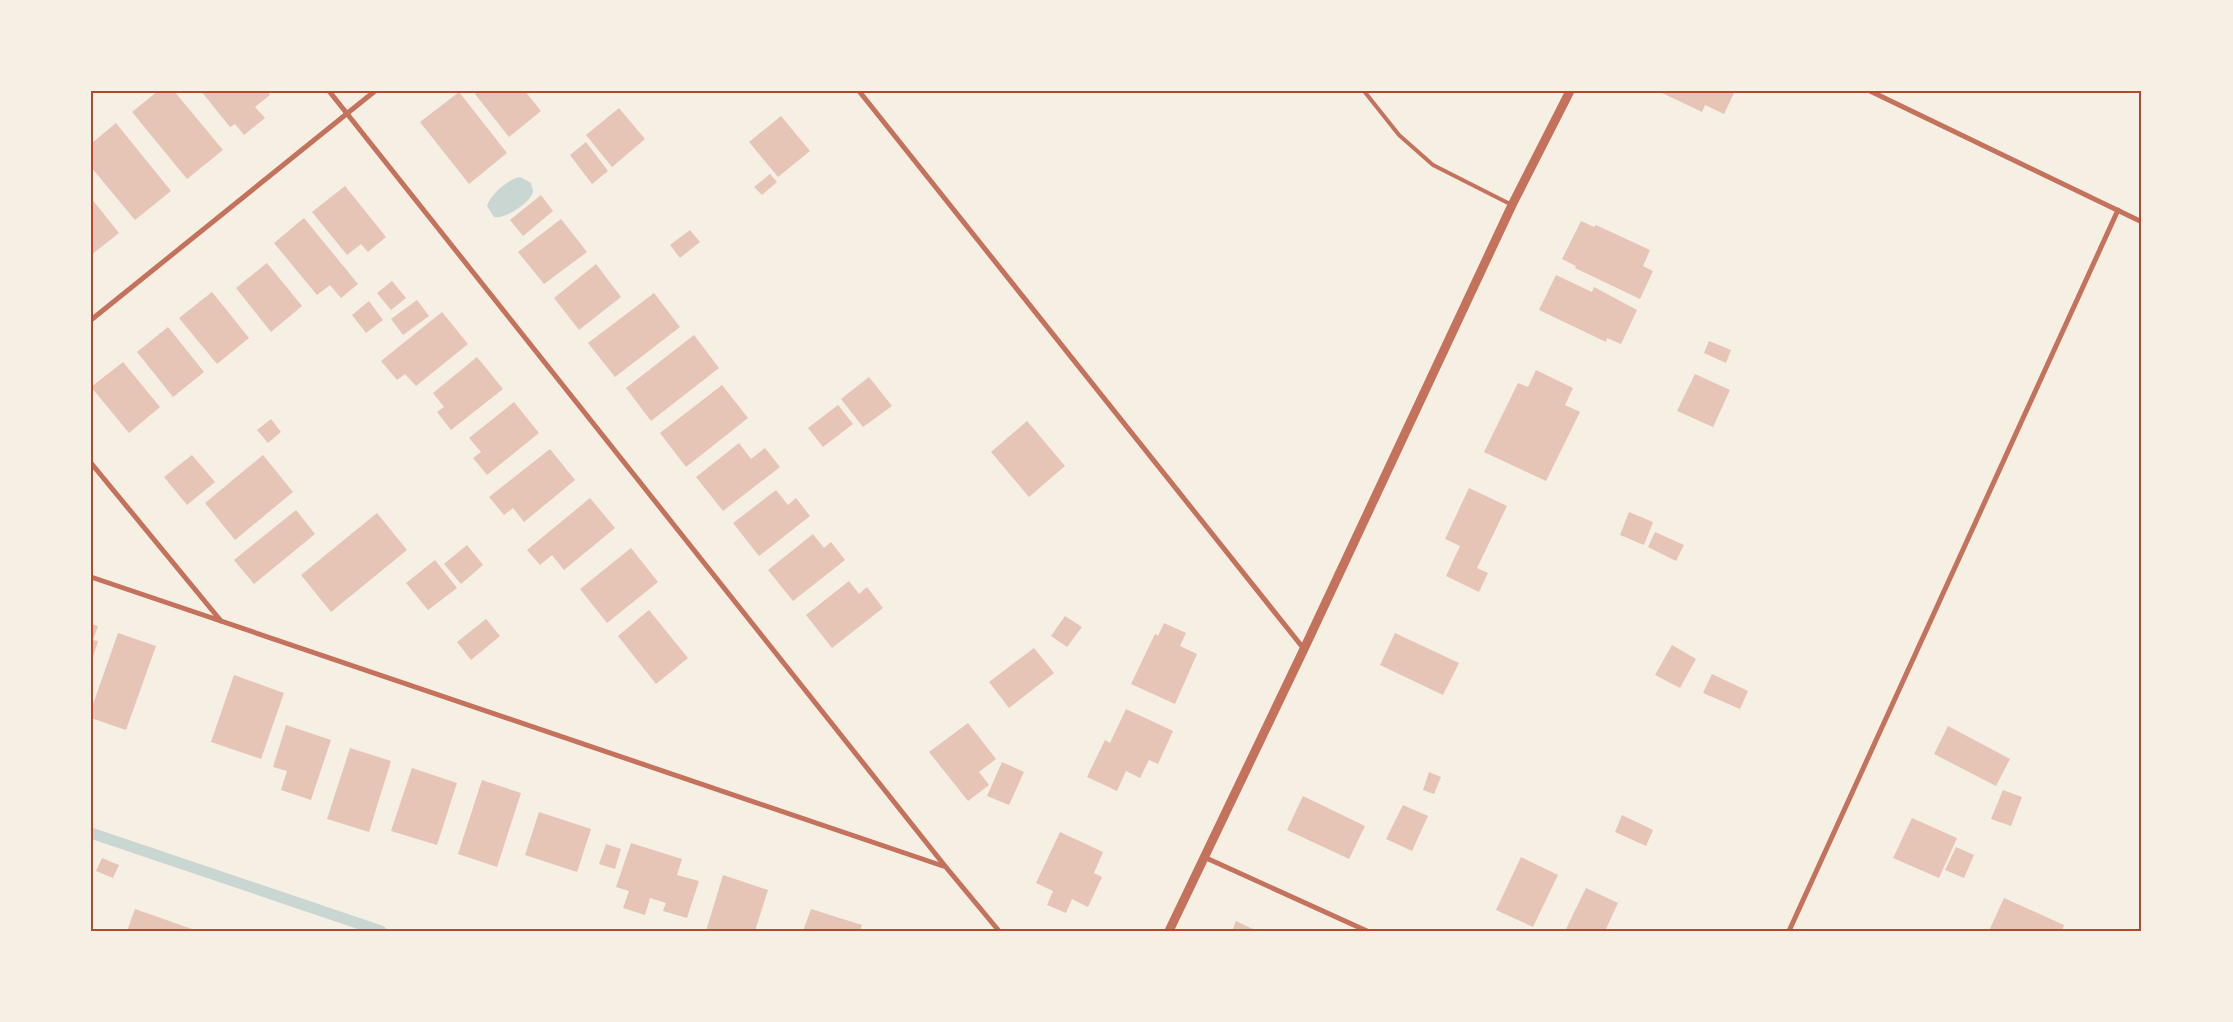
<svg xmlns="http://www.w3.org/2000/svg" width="2233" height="1022" font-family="Figtree,sans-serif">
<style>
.water{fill:#c9d6d2}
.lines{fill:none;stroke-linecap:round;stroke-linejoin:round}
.stream{stroke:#c9d6d2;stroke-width:11}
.building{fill:#e6c5b7}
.service{stroke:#c5725c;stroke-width:4}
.minor{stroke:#c5725c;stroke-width:5}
.tertiary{stroke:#c5725c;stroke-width:9}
.neatline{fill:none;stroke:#b5482f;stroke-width:2}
</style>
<rect width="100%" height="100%" fill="#f6efe4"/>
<path class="water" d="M520,177L531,183C531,184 533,190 533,191C532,202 504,220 494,217L487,206C490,195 508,179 520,177Z"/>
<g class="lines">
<path class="stream" d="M91,833L381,931"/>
</g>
<g class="building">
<path d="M158,91H174L223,150L187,179L132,112Z"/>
<path d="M201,91H267L270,95L255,107L265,118L244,135L235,124L230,127Z"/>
<path d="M478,91H525L541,111L509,137L475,94Z"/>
<path d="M1658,91H1735L1724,114L1705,105L1702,112Z"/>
<path d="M459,92L507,153L469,184L420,122Z"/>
<path d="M619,108L645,139L612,167L586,135Z"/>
<path d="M781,116L810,151L778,177L749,142Z"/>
<path d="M116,123L171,191L135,220L91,167V144Z"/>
<path d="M586,142L608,171L592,184L570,155Z"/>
<path d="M770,174L777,182L762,195L754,187Z"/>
<path d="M345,186L386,237L368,252L361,244L347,255L312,212Z"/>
<path d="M541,195L553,211L523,236L510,220Z"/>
<path d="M91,198L119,233L91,255Z"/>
<path d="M304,218L358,284L341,298L330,285L317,295L274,243Z"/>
<path d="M561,219L587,252L544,284L518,252Z"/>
<path d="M1581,221L1594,227L1596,225L1650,250L1643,266L1653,271L1640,299L1575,268L1576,266L1562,259Z"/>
<path d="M690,230L700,242L680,258L670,245Z"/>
<path d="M267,263L302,306L271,332L236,288Z"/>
<path d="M596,264L621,297L579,330L554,298Z"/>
<path d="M1556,275L1592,292L1594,287L1637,310L1621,344L1607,338L1606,342L1539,310Z"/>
<path d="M392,281L406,298L391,310L377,293Z"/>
<path d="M212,292L249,338L217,364L179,318Z"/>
<path d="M654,293L680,327L615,377L588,343Z"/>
<path d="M417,300L429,316L403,335L391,319Z"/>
<path d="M369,301L383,320L366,333L352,315Z"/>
<path d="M442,312L468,344L416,386L405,374L397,380L381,361Z"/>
<path d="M168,327L204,372L173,397L137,352Z"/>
<path d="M694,335L719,368L651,421L626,388Z"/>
<path d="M1709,341L1731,350L1726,363L1704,353Z"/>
<path d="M477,357L503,389L451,430L437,412L444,407L433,393Z"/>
<path d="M123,362L160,407L129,433L91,387Z"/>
<path d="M1536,370L1573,388L1565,405L1580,412L1546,481L1484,452L1518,383L1528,387Z"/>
<path d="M1695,374L1730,390L1713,427L1677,411Z"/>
<path d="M869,377L892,406L863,427L841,399Z"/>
<path d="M722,385L748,418L686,467L660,433Z"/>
<path d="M514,402L539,433L487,475L473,458L481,452L469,438Z"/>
<path d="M838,405L853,424L823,447L808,428Z"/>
<path d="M271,419L281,432L268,443L257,430Z"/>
<path d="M1027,421L1065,466L1029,497L991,452Z"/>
<path d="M739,443L751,459L765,448L780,467L723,511L696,477Z"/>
<path d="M550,449L575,480L524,522L513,508L504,515L489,497Z"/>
<path d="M192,455L215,482L187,505L164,477Z"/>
<path d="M263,455L293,492L235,540L205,503Z"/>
<path d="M1469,488L1507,506L1477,568L1488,573L1479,592L1446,576L1460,546L1445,539Z"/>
<path d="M776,490L788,505L796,498L810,516L759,556L733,523Z"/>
<path d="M590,498L615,528L564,570L552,555L540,565L527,550Z"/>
<path d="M296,510L315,534L254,584L234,560Z"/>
<path d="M1629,512L1653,522L1644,545L1620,535Z"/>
<path d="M377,513L407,550L331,612L301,575Z"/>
<path d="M1655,532L1684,545L1676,561L1648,547Z"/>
<path d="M813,534L824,548L831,542L845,560L793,601L768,570Z"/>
<path d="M467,545L483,565L461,584L444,564Z"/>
<path d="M631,548L658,582L607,623L580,589Z"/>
<path d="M435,560L457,588L428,610L406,583Z"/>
<path d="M849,581L859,594L867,587L883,608L832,648L806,615Z"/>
<path d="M649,610L688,658L656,684L618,636Z"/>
<path d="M1065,616L1082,627L1067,647L1051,636Z"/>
<path d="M486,619L500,636L471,660L457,642Z"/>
<path d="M1164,623L1186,633L1180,646L1197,654L1175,704L1131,684L1155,634L1158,636Z"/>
<path d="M91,624L98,626L93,640L98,641L92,660Z"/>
<path d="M118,633L156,646L126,730L91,718V710Z"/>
<path d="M1395,633L1459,663L1443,695L1380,665Z"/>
<path d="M1672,645L1696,659L1680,688L1655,675Z"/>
<path d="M1034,648L1054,673L1009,708L989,682Z"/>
<path d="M1712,674L1748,691L1740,709L1703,693Z"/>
<path d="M234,675L284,693L261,759L211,742Z"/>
<path d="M1126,709L1173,731L1158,764L1149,760L1140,778L1126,771L1117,791L1087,777L1105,740L1110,743Z"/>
<path d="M968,723L996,759L979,772L989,785L968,801L929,752Z"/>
<path d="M286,725L331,740L311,800L281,790L287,771L273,767Z"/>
<path d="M1948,726L2010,759L1996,786L1934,754Z"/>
<path d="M350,748L391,761L369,832L327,819Z"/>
<path d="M1002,762L1024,772L1009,805L987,796Z"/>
<path d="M412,768L457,783L437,845L391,831Z"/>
<path d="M1429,772L1441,777L1434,794L1423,790Z"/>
<path d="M482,780L521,793L497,867L458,854Z"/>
<path d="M2003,790L2022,797L2011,826L1991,819Z"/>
<path d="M1303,796L1365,826L1349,859L1287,830Z"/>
<path d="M1403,805L1428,816L1412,851L1386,839Z"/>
<path d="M539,812L591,829L577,872L525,855Z"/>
<path d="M1622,815L1653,830L1646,846L1615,832Z"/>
<path d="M1912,818L1957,838L1939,878L1893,858Z"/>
<path d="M1060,832L1103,852L1094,873L1102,877L1088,907L1072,899L1066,913L1047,905L1053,891L1036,883Z"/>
<path d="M631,843L682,859L677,875L699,881L687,918L663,911L666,903L650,898L645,915L623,908L629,891L616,887Z"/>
<path d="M606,844L621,849L615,869L599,864Z"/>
<path d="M1956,847L1974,855L1964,878L1945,870Z"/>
<path d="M1521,857L1558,875L1533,927L1496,910Z"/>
<path d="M102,858L119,865L113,878L96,871Z"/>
<path d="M723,875L768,890L755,931H706Z"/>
<path d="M1586,888L1618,903L1605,931H1565Z"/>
<path d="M2004,898L2064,925L2062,931H1989Z"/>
<path d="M135,909L192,929L191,931H127Z"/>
<path d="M811,909L862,925L860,931H803Z"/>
<path d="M1236,921L1257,931H1232Z"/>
</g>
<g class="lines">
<path class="service" d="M1364,91L1399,135L1433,165L1512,205"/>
<g class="minor">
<path d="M329,91L945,866L999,931"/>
<path d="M859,91L1304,649"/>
<path d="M1870,91L2142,222"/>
<path d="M91,320L375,91"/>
<path d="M91,463L221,621"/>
<path d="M91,577L943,866"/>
<path d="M1204,857L1367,931"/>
<path d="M1789,931L2118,210"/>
</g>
<path class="tertiary" d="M1169,931L1304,649L1512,205L1570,91"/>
</g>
<rect width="2233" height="1022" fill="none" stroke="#f6efe4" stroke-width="185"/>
<rect x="92" y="92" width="2048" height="838" class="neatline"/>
</svg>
